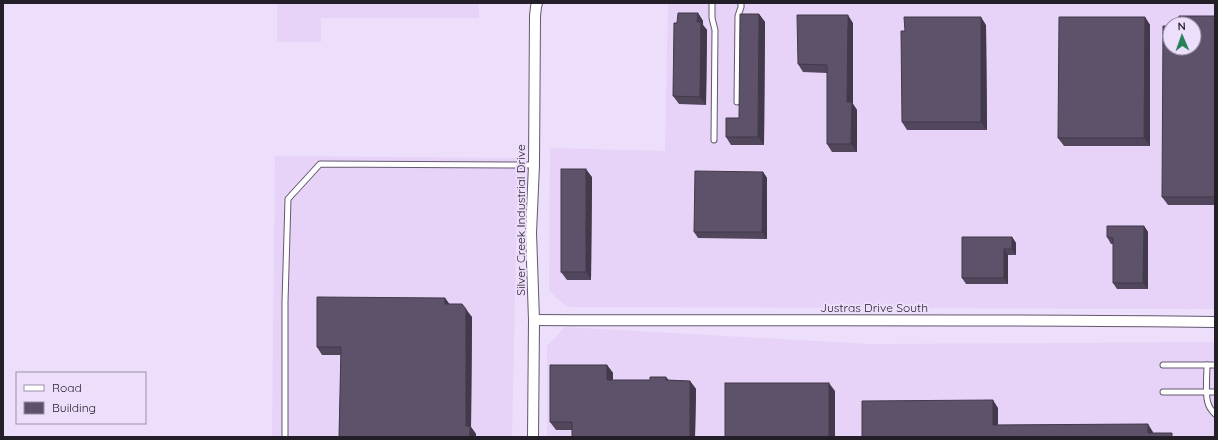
<svg xmlns="http://www.w3.org/2000/svg" width="1218" height="440" font-family="Quicksand,sans-serif">
<style>
.built{fill:#e6d3f7;fill-rule:evenodd}
.lines{fill:none;stroke-linecap:round;stroke-linejoin:round}
.service-casing{stroke:#645770;stroke-width:7}
.minor-casing{stroke:#645770;stroke-width:12}
.service{stroke:#fff;stroke-width:5}
.minor{stroke:#fff;stroke-width:10}
.wall{fill:#51465b}
.shaded-wall{fill:#42394a}
.building{fill:#5e516a;stroke:#42394a}
.labels{text-anchor:middle;stroke-width:4;stroke-linejoin:round;paint-order:stroke}
.street-label{font-size:12px;fill:#231e28;stroke:#eddefb}
</style>
<rect width="100%" height="100%" fill="#eddefb"/>
<g class="built">
<path d="M277,3H479V18H321V42H277Z"/>
<path d="M668,3L1215,4V309L567,307L549,291L550,148L665,151ZM1170,24H1194V48H1170Z"/>
<path d="M275,156L518,158L512,437H272Z"/>
<path d="M565,327L869,344L1215,342V437H547V346Z"/>
</g>
<g class="lines">
<g class="service-casing">
<g id="service">
<path d="M712,3V18L715,30L714,140"/>
<path d="M737,102L738,16L741,7V3"/>
<path d="M1163,365H1207"/>
<path d="M1215,365H1207C1207,374 1205,396 1208,403C1209,408 1212,411 1215,414"/>
<path d="M1163,392H1215"/>
<path d="M285,435V302L288,199L320,164L534,165"/>
</g>
</g>
<g class="minor-casing">
<g id="minor">
<path d="M534,320C761,321 988,319 1215,322"/>
<path d="M533,437L534,320L531,233L534,165L535,16L536,7L537,3"/>
</g>
</g>
<use href="#service" class="service"/>
<use href="#minor" class="minor"/>
</g>
<g class="wall">
<path d="M698,13L703,21V25L707,30L706,105L679,104L673,96L677,23Z"/>
<path d="M759,14L765,22L764,145H731L726,137L739,118Z"/>
<path d="M1215,16V205H1168L1162,197L1170,48Z"/>
<path d="M1145,17L1150,25V146H1064L1058,138Z"/>
<path d="M853,23V104L857,110V152H832L827,144V73L803,72L798,64Z"/>
<path d="M986,25L987,130H907L902,122Z"/>
<path d="M763,172L767,178V239L698,238L694,232Z"/>
<path d="M592,177L591,280H567L561,272Z"/>
<path d="M1144,226L1148,232V289H1117L1113,283V244H1111L1107,237Z"/>
<path d="M1012,237L1016,243V255H1008V284H966L962,278Z"/>
<path d="M445,298L449,304L472,317L471,427L476,434V437H339L341,355H322L317,347Z"/>
<path d="M607,365L613,373V380H650L666,377L669,380L690,381L696,389L695,437H572V430H556L550,422Z"/>
</g>
<g class="shaded-wall">
<path d="M698,13L703,21V25L707,30L706,105L700,97Z"/>
<path d="M759,14L765,22L764,145L758,137Z"/>
<path d="M848,15L853,23V104L857,110V152L851,144L847,102Z"/>
<path d="M981,17L986,25L987,130L981,122Z"/>
<path d="M1145,17L1150,25V146L1144,138Z"/>
<path d="M586,169L592,177L591,280L586,272Z"/>
<path d="M763,172L767,178V239L762,232Z"/>
<path d="M1144,226L1148,232V289L1143,283Z"/>
<path d="M1012,237L1016,243V255L1012,249Z"/>
<path d="M1004,249L1008,255V284L1004,278Z"/>
<path d="M445,298L451,306L445,304Z"/>
<path d="M466,309L472,317L471,427L476,434V437H469L466,426Z"/>
<path d="M607,365L613,373L612,388L607,380Z"/>
<path d="M690,381L696,389L695,437H690Z"/>
<path d="M829,383L835,391V437H829Z"/>
<path d="M993,400L998,408V433L993,425Z"/>
<path d="M1148,424L1153,432V437L1148,433Z"/>
</g>
<g class="building">
<path d="M678,13H698L697,22H701L700,97L673,96L674,23H677Z"/>
<path d="M740,14H759L758,137H726V118H739Z"/>
<path d="M797,15H848L847,102H852L851,144H827V65L798,64Z"/>
<path d="M1179,16H1215V197H1162L1163,26H1170V48H1194V24H1179Z"/>
<path d="M904,17H981V122H902L901,31H905Z"/>
<path d="M1059,17H1145L1144,138H1058Z"/>
<rect x="561" y="169" width="25" height="103"/>
<path d="M695,171L763,172L762,232H694Z"/>
<path d="M1107,226H1144L1143,283H1113V238L1107,237Z"/>
<path d="M962,237H1012V249H1004V278H962Z"/>
<path d="M317,297L445,298V304H462L466,309V426H470V433L469,437H339L341,347H317Z"/>
<path d="M550,365H607V380H650V377H666V380L690,381V437H572V422H550Z"/>
<rect x="725" y="383" width="104" height="54"/>
<path d="M993,400V425L1148,424V433H1172V437H862V401Z"/>
</g>
<g class="labels">
<g class="street-label">
<text transform="translate(521 220) rotate(-90)" y="4">Silver Creek Industrial Drive</text>
<text x="874" y="312">Justras Drive South</text>
</g>
</g>
<rect width="1218" height="440" fill="none" stroke="#231e28" stroke-width="8"/>
<rect x="16" y="372" width="130" height="52" fill="#eddefb" stroke="#9c91a7"/>
<rect x="24" y="385" width="20" height="6" fill="#ffffff" stroke="#9c91a7"/>
<text x="52" y="392" font-size="12" fill="#231e28">Road</text>
<rect x="24" y="402" width="20" height="12" fill="#5e516a" stroke="#9c91a7"/>
<text x="52" y="412" font-size="12" fill="#231e28">Building</text>
<g transform="translate(1182 36) rotate(358)"><circle r="19" fill="#eddefb" stroke="#9c91a7"/>
<path d="M0-3L7 15L0 10L-7 15Z" fill="#278258"/>
<text y="-6" font-size="11" font-weight="bold" text-anchor="middle" fill="#231e28">N</text>
</g>
</svg>
